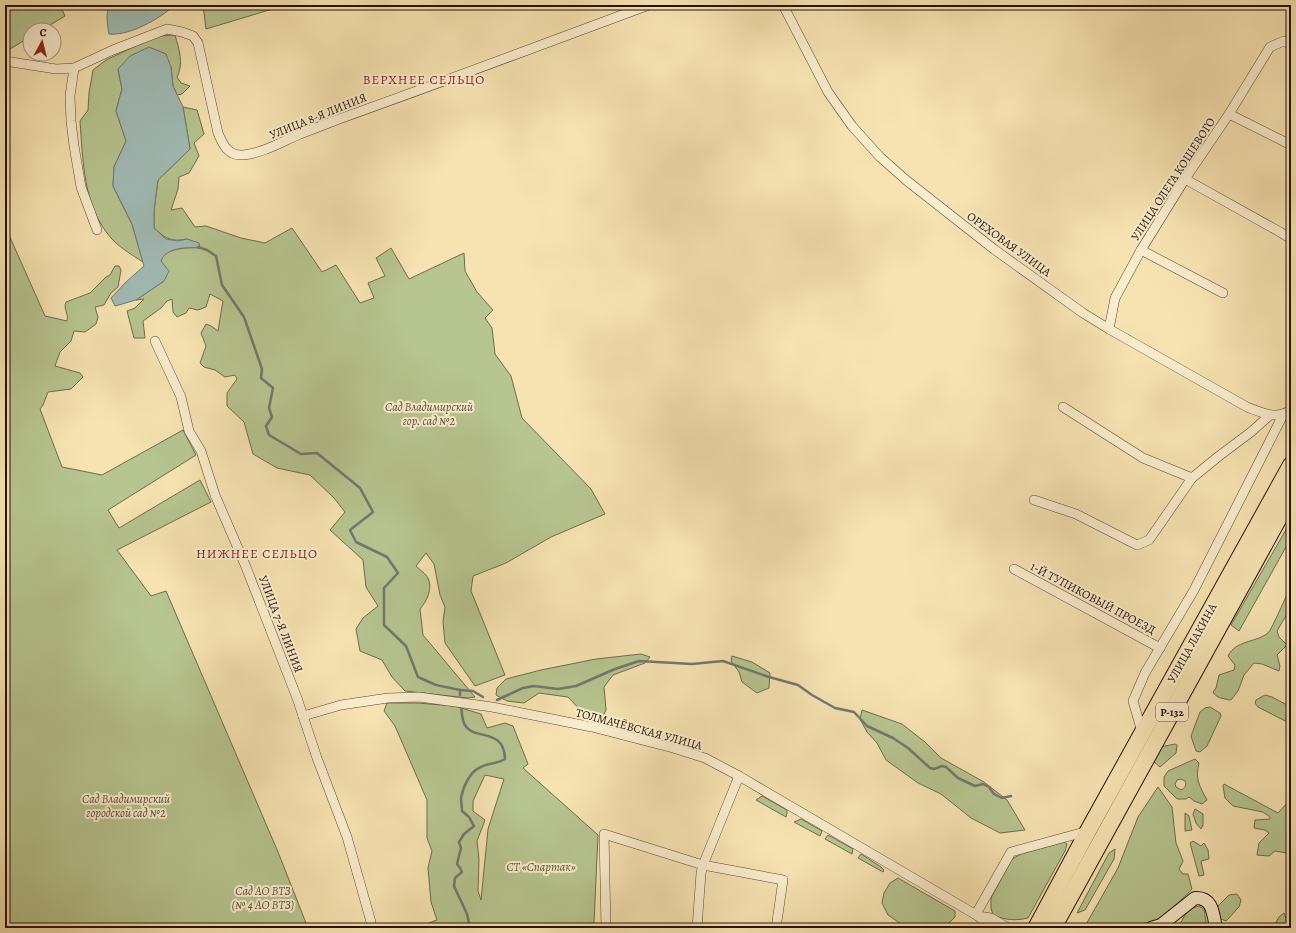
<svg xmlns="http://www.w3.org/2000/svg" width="1296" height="933" font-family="Alegreya,serif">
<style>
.green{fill:#b7c590;stroke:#706b4c;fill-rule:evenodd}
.water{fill:#a1bcb7;stroke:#717871}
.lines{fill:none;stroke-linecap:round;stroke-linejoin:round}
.stream{stroke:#717871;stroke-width:2.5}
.street-casing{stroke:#5c4632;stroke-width:10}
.secondary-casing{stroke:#291107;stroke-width:14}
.highway-casing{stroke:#291107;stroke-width:18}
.street{stroke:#faedcd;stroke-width:9}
.secondary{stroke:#faedcd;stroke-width:12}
.highway{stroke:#f7e3b2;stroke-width:16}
.labels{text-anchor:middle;stroke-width:4;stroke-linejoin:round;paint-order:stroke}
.shield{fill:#faedcd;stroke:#685342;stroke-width:1}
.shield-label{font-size:11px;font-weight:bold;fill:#291107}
.street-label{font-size:12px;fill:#291107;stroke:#faedcd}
.park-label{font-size:12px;font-style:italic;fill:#5b5037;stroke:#faedcd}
.neighbourhood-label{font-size:13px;letter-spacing:1px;fill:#7a1f14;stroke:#faedcd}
</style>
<rect width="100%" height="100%" fill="#f7e3b2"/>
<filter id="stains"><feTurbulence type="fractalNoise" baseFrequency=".005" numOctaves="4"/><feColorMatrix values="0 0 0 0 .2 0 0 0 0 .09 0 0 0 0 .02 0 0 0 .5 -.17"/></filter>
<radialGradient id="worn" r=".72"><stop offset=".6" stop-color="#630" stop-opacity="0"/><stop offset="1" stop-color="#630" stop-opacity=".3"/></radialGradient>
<g class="green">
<path d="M5,5H60L65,16L42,30H30V37L5,52Z"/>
<path d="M203,5H286L206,29Z"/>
<path d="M175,35C179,49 184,64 177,77L181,83L190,86L182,94L177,95L173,86L171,67L118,70L122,89L116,111L126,141L114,167L113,186L132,224L143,262C132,255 119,247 111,238C83,206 83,161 80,121L88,110L89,93L93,70L106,60L142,43L160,36Z"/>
<path d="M183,107L197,110L204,134L194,143L199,156L189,173L179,177L178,189L171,210L182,208L195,227L206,226L241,238L265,243L292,228L322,272L336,265L360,303L374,298L368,283L385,276L376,258L391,248L409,279L464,253L465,271L477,292L493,310L485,318L492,328L495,354L511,376L522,418L591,489L605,514L551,537L506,563L473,576L471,591L505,675L475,686L445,643L443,622L445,607L440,595L434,564L426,553L416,566C420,570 426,574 428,578C433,589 427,601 420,609L423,635L475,697L468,698L405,691L392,677L382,660L360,651L356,629L363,618L378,606L366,587L363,560L330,530L345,512L334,498L310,475L277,468L253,454L244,422L227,406V393L237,379L235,375L225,377L215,370L204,367L200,363L206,346L201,333L206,324L211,326L218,331L223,301L210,294L206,307L198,310L189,308L186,313L177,317L173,312L172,299L167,301L161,308L143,321L145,338H134L127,311L135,308L144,299L136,300L164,281C163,275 160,265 161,259C165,248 191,247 200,248L187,239C171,242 166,239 154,228V211L158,180L190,149Z"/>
<path d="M5,226L45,316L67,321C69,314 63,309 66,302L90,293L106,277L110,275L115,266H119L121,270L118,287L111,293L104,305L95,307L98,317L96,324L85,332L74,331L71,341L60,352L55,366L80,373L83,377L71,389L48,392L43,405L40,409L62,467L102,475L183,430L196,455L108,510L119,528L200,480L211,502L117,550L151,596L166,591L278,852L308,928H5Z"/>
<path d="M1291,521V538L1239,631L1231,625Z"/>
<path d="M1291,586V607L1277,631L1279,637L1287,645L1277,655L1280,666L1279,671L1262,664L1254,663L1244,675L1238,691L1231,700C1224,699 1216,698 1213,692L1216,688L1219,675L1234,670L1235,665L1228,656C1236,640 1255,643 1268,633C1272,629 1287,594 1291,586Z"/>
<path d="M641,654L650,657L645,663L613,675L604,687L606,710L602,719L583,713L568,697L539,693L524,703L507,701L496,695L497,688L506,679L541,670L596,659Z"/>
<path d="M732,656L752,662L770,673L769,688L757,693L742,682L739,672L731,661Z"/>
<path d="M1265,695L1272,697L1291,707V724L1258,707L1255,703L1256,700Z"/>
<path d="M387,703H417L455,706L481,714L487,728L505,723L513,726L528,764L523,768L598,835L594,923L556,927V928H394L426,924L437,920L431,902L428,868L432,851L427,838V800L395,726L384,711ZM485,775L504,779L488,829L481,900L478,891L479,859L477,841L485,820L473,811V801Z"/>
<path d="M1210,707L1220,713L1221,716L1207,746L1200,752L1196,751L1191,736L1200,712L1205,708Z"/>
<path d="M862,710L902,724L925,742L941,758L984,782L1007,800L1025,830L1000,833L971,818L941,794L918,783L886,760L877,743L867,732L860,719Z"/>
<path d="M1175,744L1177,745L1176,753L1160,767L1153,761L1160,747Z"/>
<path d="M1195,759L1199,763C1195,779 1199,785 1207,800L1202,804L1194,801L1189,797L1186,799H1177L1164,786V777L1168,771ZM1181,779L1185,781C1187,785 1185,788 1181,790L1176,787L1175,784L1177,780Z"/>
<path d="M1224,784L1278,813L1287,803L1291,804V850L1287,853L1275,851L1269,856L1257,855L1259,843L1269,833L1265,830L1254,828L1255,820L1270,819V817L1263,812L1233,806L1225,798L1223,786Z"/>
<path d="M1158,787L1172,807L1176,843L1183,861L1179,869L1183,874H1188L1192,889C1180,902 1155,926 1137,928C1122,930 1101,928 1084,928L1118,868L1138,817Z"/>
<path d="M762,796L787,810V813L786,817L756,800Z"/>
<path d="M1195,809L1203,814V825L1201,829L1196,823L1193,814Z"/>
<path d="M1185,813L1189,816L1192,830L1185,831Z"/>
<path d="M801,819L822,831L820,836L794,822Z"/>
<path d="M828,835L853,849L852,854L825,839Z"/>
<path d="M1193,841L1201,846L1204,843L1208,850L1209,859L1201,861L1204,875L1199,876L1190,843Z"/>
<path d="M1064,842L1067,844L1065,851L1028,918C1016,921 1005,920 993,915L991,908V898L1012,859L1021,854Z"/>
<path d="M1115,849L1114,859L1085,910L1077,913L1109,853Z"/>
<path d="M861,854L881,867L884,870L883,872L858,858Z"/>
<path d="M898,878L955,911V917L949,923L936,928H907L888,915L882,903L884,893L890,883Z"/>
<path d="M1237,894L1241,900L1239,907L1226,921L1221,919L1216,912L1217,907L1229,895Z"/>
<path d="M1199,906L1204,909L1207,928H1178C1184,917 1186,909 1199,906Z"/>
<path d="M1284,913L1287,921L1291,923V928H1273L1279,917Z"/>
</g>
<g class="water">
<path d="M109,5H175C159,19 130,36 109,34C107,25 106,13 109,5Z"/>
<path d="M149,47L166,54L171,67L173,86L183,107L190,149L158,180L154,211V228L166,239L178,241L187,239L199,243L200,248C188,247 166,247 161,261L169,271L164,281L136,300L115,306L111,298L126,282L144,266L132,224L113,186L114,167L126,141L116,111L122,89L118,69L130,56Z"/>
</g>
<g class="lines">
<g class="stream">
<path d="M198,247L207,250L216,256L222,285L244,317L262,369L261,378L273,388L269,408L272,417L266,426L269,435L301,454L317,453L360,488L373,512L350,530L356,542L387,557L398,573L384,588V625L406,646L418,677L436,685L460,690V695"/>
<path d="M460,690L473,691L483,697"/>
<path d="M497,700L523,688L534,686L558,689L576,686L615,669L639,661L692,664L723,661L769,677L798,685L812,695L835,708L854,712L867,726L893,738L908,748L930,768L934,769L942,766L946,767L958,778L975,786L983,784L989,787L994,794L1002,798L1011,796"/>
<path d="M461,706C462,712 462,721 465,725C474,741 504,727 505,759C497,764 488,763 481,767C470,771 463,787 461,798C461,802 462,807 462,811L469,817L474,826L464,834L459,842L461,848L457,864L460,868L462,872L455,878L454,886L467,914L470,928"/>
</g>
<g class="street-casing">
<g id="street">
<path d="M783,5L828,92L852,126L880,157L906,180L995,250L1083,313L1109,329L1247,407C1263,413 1275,420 1291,410"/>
<path d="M5,61L56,69L74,68L113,50L167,29L182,32L193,36L198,43L218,133C223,145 228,156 243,155C263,153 281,142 300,134C313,129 326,124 339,119C443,82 546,43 649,5"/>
<path d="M74,68L70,96L71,121L74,146L81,187L97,230"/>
<path d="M1229,114L1291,145"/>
<path d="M1185,179L1280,232L1291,239"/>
<path d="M1141,250L1223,293"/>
<path d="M1109,329L1115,298L1141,250L1185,179L1229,114L1270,47L1284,41L1291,45"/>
<path d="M155,341L181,397L189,431L201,451L215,495L246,567L297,698L317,758L347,837L371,922"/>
<path d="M1063,407L1143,458L1192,478L1219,456L1251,432L1270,415"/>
<path d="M1034,500L1076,514L1137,545L1149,540L1192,478"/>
<path d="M1014,569L1160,648"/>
<path d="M303,716L341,705L388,698L419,697L492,707L592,727L673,748L705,758L739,776L978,916L987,924L994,928"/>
<path d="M1142,732L1133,701L1145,673L1194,590L1283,415"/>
<path d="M976,914L1011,852L1088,831"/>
<path d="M978,916L991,918L1008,928"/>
<path d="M606,928L604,834L703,865L783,880L776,928"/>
<path d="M697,928L701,873L703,865L739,776"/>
</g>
</g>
<g class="secondary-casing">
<path id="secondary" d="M1151,928L1161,925L1195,898C1213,897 1213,914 1216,928"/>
</g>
<g class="highway-casing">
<g id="highway">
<path d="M1036,928L1088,831L1291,465"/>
<path d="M1053,928L1291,496"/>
</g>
</g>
<use href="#street" class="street"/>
<use href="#secondary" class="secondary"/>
<use href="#highway" class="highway"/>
</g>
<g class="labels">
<rect class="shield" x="1156" y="703" width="32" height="18" rx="3"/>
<g class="shield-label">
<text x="1172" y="716">Р-132</text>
</g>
<g class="street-label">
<text transform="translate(318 116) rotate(-22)" y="4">УЛИЦА 8-Я ЛИНИЯ</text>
<text transform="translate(1173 179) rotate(-57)" y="4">УЛИЦА ОЛЕГА КОШЕВОГО</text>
<text transform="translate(1009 244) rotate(36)" y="4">ОРЕХОВАЯ УЛИЦА</text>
<text transform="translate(1093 598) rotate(28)" y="4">1-Й ТУПИКОВЫЙ ПРОЕЗД</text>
<text transform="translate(281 624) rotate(69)" y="4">УЛИЦА 7-Я ЛИНИЯ</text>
<text transform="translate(1192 643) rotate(-61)" y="4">УЛИЦА ЛАКИНА</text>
<text transform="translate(639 729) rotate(15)" y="4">ТОЛМАЧЁВСКАЯ УЛИЦА</text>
</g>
<g class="park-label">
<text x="429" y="411">Сад Владимирский<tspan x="429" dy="14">гор. сад №2</tspan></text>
<text x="126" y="803">Сад Владимирский<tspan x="126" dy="14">городской сад №2</tspan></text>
<text x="541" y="871">СТ «Спартак»</text>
<text x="263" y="895">Сад АО ВТЗ<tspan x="263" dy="14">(№ 4 АО ВТЗ)</tspan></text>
</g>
<g class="neighbourhood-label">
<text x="424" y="84">ВЕРХНЕЕ СЕЛЬЦО</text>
<text x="257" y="558">НИЖНЕЕ СЕЛЬЦО</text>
</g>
</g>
<rect width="1296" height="933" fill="none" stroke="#f7e3b2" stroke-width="20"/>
<rect x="6" y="6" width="1284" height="921" fill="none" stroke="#291107" stroke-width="2"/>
<rect x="10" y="10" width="1276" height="913" fill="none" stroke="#291107"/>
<g transform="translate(42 42) rotate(7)"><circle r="19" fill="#faedcd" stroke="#a6957e"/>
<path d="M0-3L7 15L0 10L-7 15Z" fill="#8f2418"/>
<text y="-6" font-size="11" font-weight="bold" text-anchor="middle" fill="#291107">С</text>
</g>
<rect width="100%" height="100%" filter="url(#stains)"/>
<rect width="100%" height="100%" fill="url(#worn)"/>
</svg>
